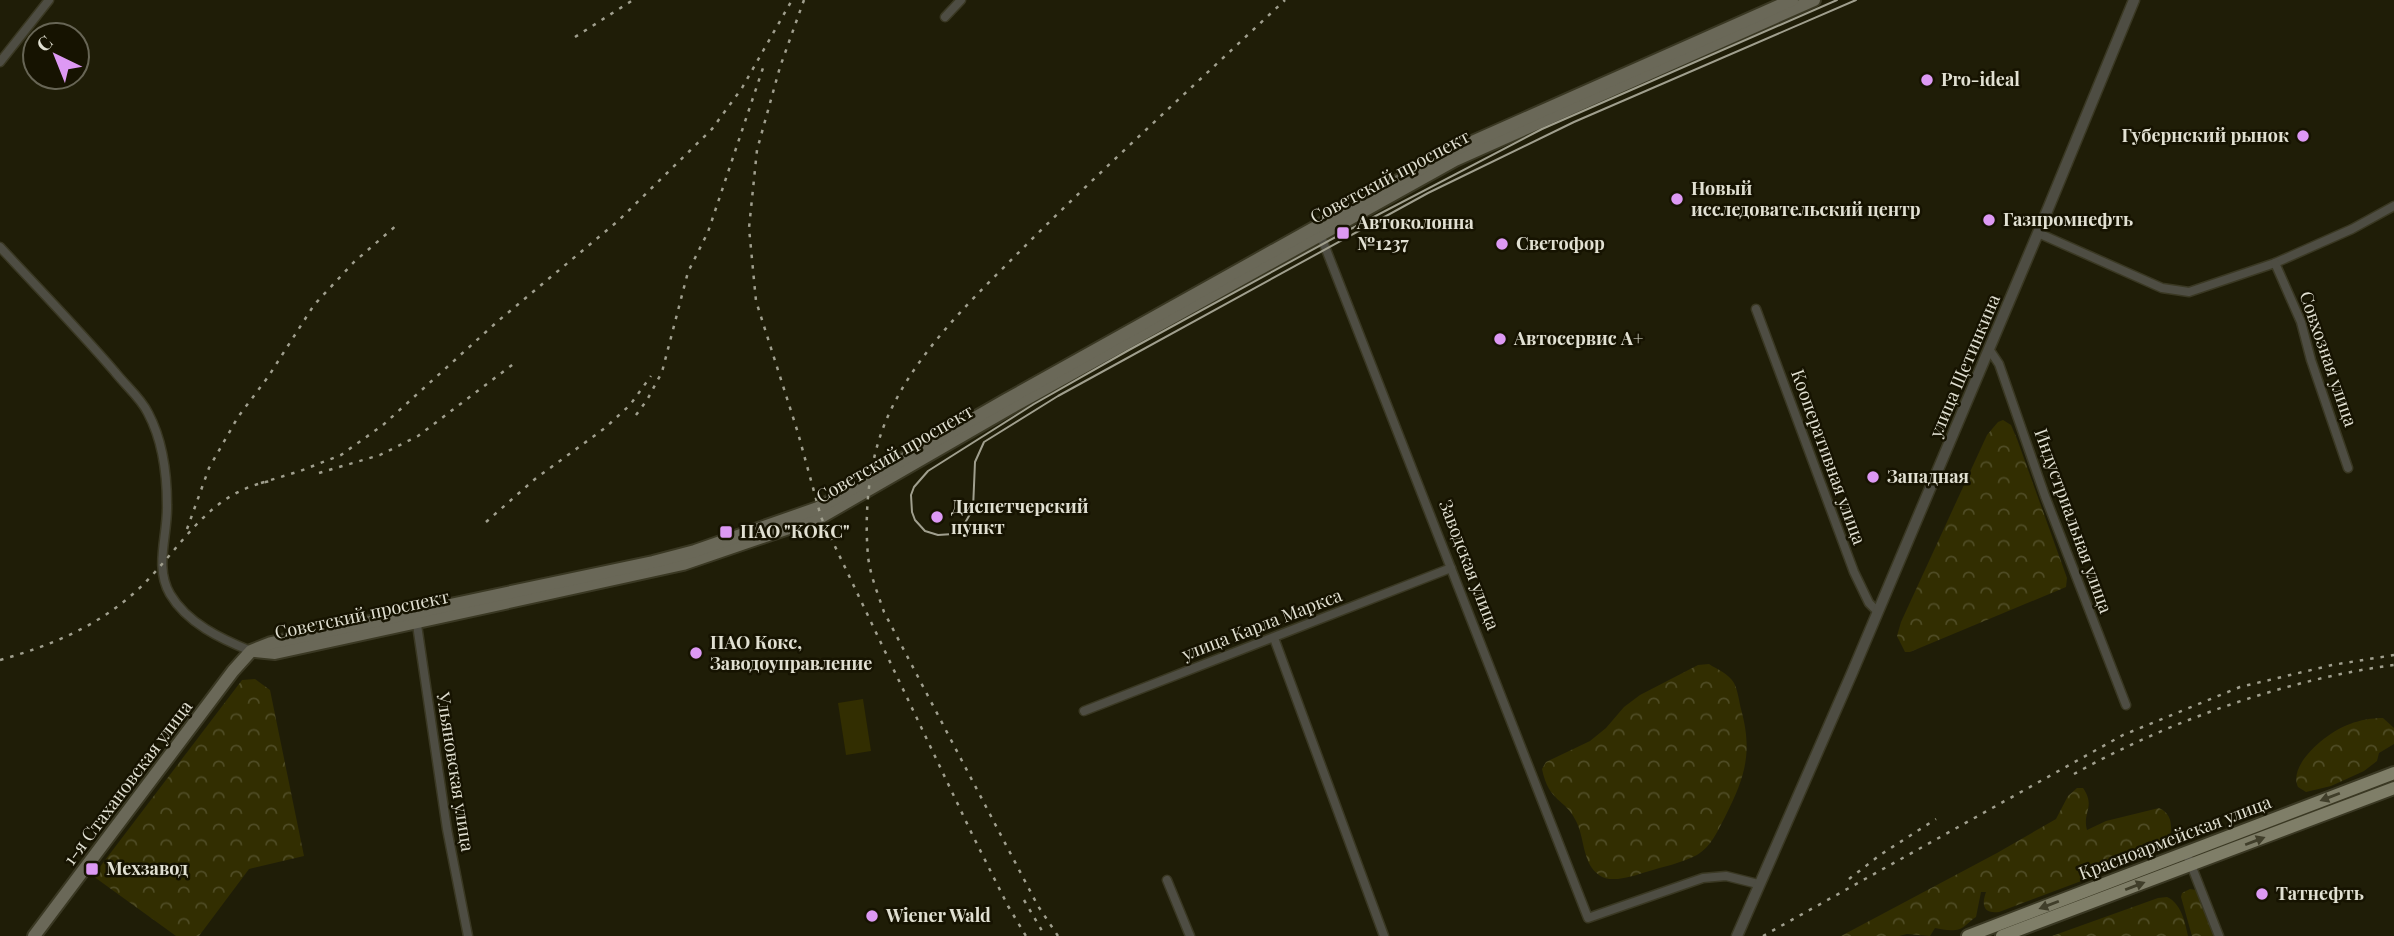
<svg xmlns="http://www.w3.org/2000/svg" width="2394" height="936" font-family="'Playfair Display',serif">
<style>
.forest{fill:url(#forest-crowns)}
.park{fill:#322e01}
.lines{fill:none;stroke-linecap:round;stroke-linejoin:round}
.minor-casing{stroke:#3a3823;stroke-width:11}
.tertiary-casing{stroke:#3a3823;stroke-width:13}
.secondary-casing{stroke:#3a3823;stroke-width:16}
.primary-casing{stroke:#3a3823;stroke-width:16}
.minor{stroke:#4e4d43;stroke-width:8}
.tertiary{stroke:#4e4d43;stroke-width:10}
.secondary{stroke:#6a6858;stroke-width:12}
.primary{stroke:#7f7e68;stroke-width:12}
.tram{stroke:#a09f8e;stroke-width:2}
.rail{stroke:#a09f8e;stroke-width:2.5;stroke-dasharray:3.5 7;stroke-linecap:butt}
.oneway{fill:#403e2a}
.poi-dot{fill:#dd99f4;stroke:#161301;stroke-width:2.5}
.labels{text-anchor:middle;stroke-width:5;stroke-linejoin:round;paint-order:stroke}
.poi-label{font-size:18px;font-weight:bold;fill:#e1e0d2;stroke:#161301;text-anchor:start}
.street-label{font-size:18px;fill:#e1e0d2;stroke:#161301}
</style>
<defs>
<pattern id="forest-crowns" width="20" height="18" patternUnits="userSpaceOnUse" patternTransform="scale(1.75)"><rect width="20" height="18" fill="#322e01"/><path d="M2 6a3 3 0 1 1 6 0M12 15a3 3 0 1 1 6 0" fill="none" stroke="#4f4c25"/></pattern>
</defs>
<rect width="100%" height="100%" fill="#1f1d07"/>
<g class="forest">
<path d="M2003,420L2011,425L2017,439L2067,578L2066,587L1910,652H1905L1897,636L1901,622L1987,435L1998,422Z"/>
<path d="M1709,664C1718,670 1728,673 1734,683C1738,691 1739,701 1741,709C1753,753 1745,777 1725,817C1718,830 1711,847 1697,855C1682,863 1662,867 1646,872C1633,876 1611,884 1599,875C1582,863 1585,838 1576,821C1565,798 1549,803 1542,769L1546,762L1590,741L1606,728L1624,707L1640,695L1698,665Z"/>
<path d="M255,679L270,690L304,856L249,869L199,936H176L93,876L242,680Z"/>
<path d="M2383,718L2394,728V744L2379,753L2377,761L2364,771L2331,786L2306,792L2298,787C2287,764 2330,730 2350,724C2360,720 2372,718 2383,718Z"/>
<path d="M2077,788H2083C2096,807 2082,812 2087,830L2106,821L2159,808C2176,816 2170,831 2170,846L2164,850L1999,912C1984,914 1981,906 1986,892H1981L1976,917C1972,919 1970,922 1966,925C1958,933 1945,930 1935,928L1930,936L1907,934L1899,936H1841L1997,853L2056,819L2068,796Z"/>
<path d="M2190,889L2196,890L2199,895L2215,936H2192L2181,897L2182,893Z"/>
<path d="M2167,897C2181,903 2185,922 2188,936H2052L2158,898Z"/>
</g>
<path class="park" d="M863,699L871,751L846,755L838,703Z"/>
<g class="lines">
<g class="minor-casing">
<g id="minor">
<path d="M945,17L961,0"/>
<path d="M0,62L49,0"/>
<path d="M2038,233L2162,288L2189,292L2275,263L2352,229L2394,206"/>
<path d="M1320,234L1588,918L1703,878L1726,876L1758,884"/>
<path d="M0,247C38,288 78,329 115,372C125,385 141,398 148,413C163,441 167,474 167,505C168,535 154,567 170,594C187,623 221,639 251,651"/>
<path d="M2275,263L2301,322L2311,360L2348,468"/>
<path d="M1756,309L1854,572L1869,603L1878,612"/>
<path d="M1989,349L1999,364L2045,496L2126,705"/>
<path d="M416,618L447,829L468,936"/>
<path d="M1274,638L1384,936"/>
<path d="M1084,711L1451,568"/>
<path d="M2186,852L2219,936"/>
<path d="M1167,880L1190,936"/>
</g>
</g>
<g class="tertiary-casing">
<path id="tertiary" d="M1737,936L1852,673L2038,233L2134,0"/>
</g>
<g class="secondary-casing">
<g id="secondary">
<path d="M255,651L275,653L683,564L821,517L1010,408L1455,160L1814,0"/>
<path d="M34,936L233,671L251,651L271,643L653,562L695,551L818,508L1006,400L1452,151L1792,0"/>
</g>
</g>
<g class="primary-casing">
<g id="primary">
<path d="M1968,936L2394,773"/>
<path d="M2002,936L2394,788"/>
</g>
</g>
<use href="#minor" class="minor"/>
<use href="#tertiary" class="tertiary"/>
<use href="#secondary" class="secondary"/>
<use href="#primary" class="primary"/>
<path class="tram" d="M1837,0L1542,129L1343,233L1129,350L1034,404L928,471L914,487L911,495L912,512L915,520L925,531L938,535L953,534L962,528L973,509L975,462L984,442L1058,396L1428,193L1574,122L1856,0"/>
<g class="rail">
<path d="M804,0L780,67L757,150L749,228L756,301L798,433L821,517L972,834L1008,906L1026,936"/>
<path d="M575,37L633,0"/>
<path d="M636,415L647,400L662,372L688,272L708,232L765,62"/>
<path d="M319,473L380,455L418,436L516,362"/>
<path d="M261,483L300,471L341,455L383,425L498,321L618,221L712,129L742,88L792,0"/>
<path d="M486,522L535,479L605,428L630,405L651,376"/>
<path d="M187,529L209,468L238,417L268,377L314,305L354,262L398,224"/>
<path d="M0,660C49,646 94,628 133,594C180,553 204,493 271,481"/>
<path d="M2074,774C2169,721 2287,679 2394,665"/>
<path d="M1849,879L1880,855L1936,819"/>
<path d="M1024,900L1045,936"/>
<path d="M1058,936L1038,906L884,612C878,594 870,575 868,556C864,510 869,458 888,416C919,347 979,293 1031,240C1114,158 1200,80 1285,0"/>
<path d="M1763,936L2123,735L2240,687L2332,665L2394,655"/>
</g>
</g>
<defs><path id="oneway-solid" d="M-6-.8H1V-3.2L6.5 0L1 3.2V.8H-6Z" transform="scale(1.75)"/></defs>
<g class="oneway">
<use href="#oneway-solid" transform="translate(2330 797) rotate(159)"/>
<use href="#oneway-solid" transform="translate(2255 841) rotate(-21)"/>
<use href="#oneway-solid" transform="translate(2135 886) rotate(-21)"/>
<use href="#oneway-solid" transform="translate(2049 905) rotate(159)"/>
</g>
<g class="poi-dot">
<circle cx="1927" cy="80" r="7"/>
<circle cx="2303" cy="136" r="7"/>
<circle cx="1677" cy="199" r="7"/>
<circle cx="1989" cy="220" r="7"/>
<rect x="1336" y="226" width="14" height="14" rx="3.5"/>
<circle cx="1502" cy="244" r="7"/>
<circle cx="1500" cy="339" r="7"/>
<circle cx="1873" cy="477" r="7"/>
<circle cx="937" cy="517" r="7"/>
<rect x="719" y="525" width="14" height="14" rx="3.5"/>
<circle cx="696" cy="653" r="7"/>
<rect x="85" y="862" width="14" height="14" rx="3.5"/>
<circle cx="2262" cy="894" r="7"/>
<circle cx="872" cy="916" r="7"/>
</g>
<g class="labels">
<g class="poi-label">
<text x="1941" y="86">Pro-ideal</text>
<text x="2289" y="142" text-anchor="end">Губернский рынок</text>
<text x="1691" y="195">Новый<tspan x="1691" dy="21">исследовательский центр</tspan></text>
<text x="2003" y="226">Газпромнефть</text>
<text x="1357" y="229">Автоколонна<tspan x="1357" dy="21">№1237</tspan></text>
<text x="1516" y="250">Светофор</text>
<text x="1514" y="345">Автосервис А+</text>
<text x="1887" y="483">Западная</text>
<text x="951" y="513">Диспетчерский<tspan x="951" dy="21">пункт</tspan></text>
<text x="740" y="538">ПАО "КОКС"</text>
<text x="710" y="649">ПАО Кокс,<tspan x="710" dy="21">Заводоуправление</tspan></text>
<text x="106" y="875">Мехзавод</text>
<text x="2276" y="900">Татнефть</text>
<text x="886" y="922">Wiener Wald</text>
</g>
<g class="street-label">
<text transform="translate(1390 177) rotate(-28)" y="6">Советский проспект</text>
<text transform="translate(2328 359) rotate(71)" y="6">Совхозная улица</text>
<text transform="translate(1965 366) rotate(-67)" y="6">улица Щетинкина</text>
<text transform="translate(895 454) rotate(-30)" y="6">Советский проспект</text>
<text transform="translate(1828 457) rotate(70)" y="6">Кооперативная улица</text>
<text transform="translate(2073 521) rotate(70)" y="6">Индустриальная улица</text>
<text transform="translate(1469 565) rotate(69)" y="6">Заводская улица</text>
<text transform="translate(362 615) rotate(-12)" y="6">Советский проспект</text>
<text transform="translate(1262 625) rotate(-21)" y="6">улица Карла Маркса</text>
<text transform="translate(455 772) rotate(81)" y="6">Ульяновская улица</text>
<text transform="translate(128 783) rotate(-53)" y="6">1-я Стахановская улица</text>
<text transform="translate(2175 838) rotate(-21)" y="6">Красноармейская улица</text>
</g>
</g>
<g transform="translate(56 56) rotate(317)"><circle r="33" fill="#161301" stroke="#676555" stroke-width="2"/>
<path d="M0-5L12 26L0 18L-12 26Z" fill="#dd99f4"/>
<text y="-10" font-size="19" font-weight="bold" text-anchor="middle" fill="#e1e0d2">С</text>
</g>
</svg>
